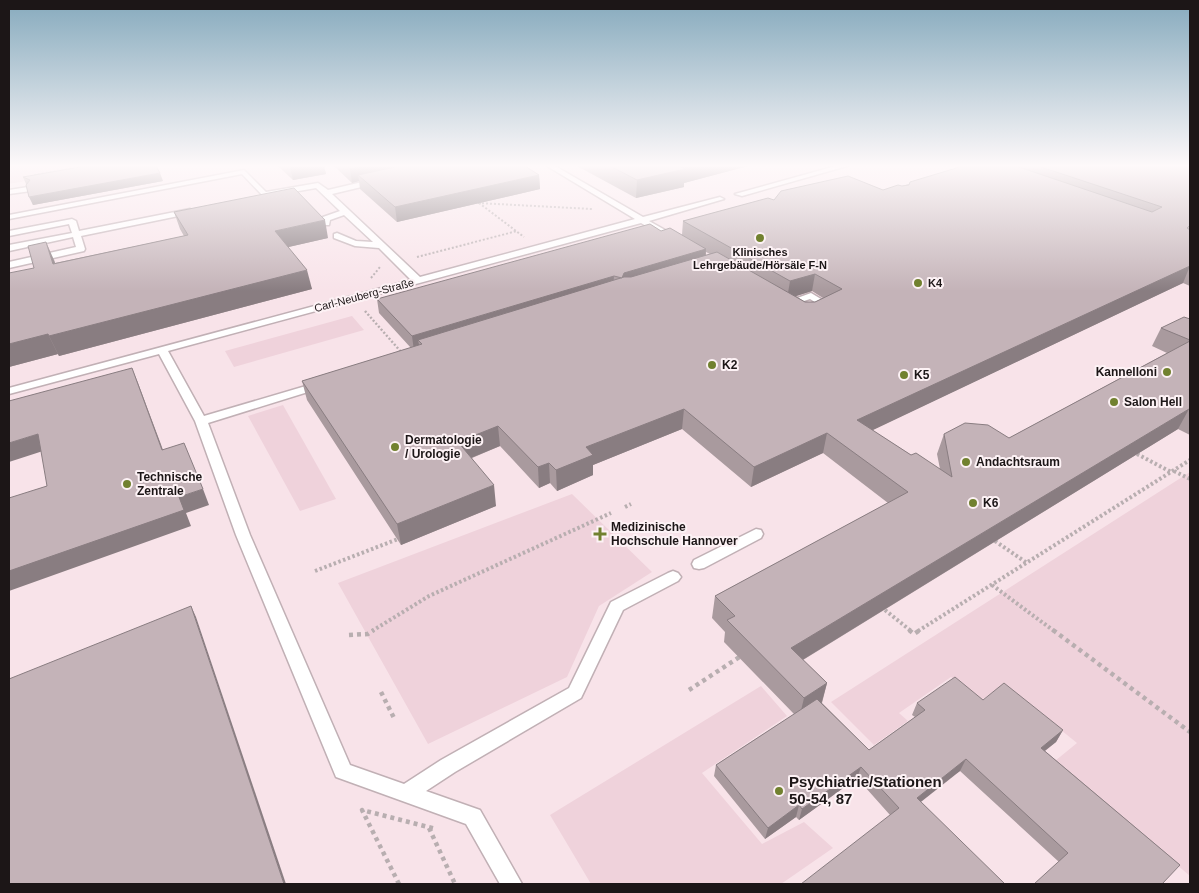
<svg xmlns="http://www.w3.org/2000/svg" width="1199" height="893" font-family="Helvetica,sans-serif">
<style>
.built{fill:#f8e3e9}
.green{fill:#efd2db}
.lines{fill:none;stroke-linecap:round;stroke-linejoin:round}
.lane-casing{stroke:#c1b0b5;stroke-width:3}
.path-far3{stroke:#b8aeb0;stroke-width:2;stroke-dasharray:2 2;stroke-linecap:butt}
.path-far2{stroke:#b8aeb0;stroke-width:2.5;stroke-dasharray:2 2;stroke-linecap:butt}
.path-far1{stroke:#b8aeb0;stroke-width:4;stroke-dasharray:2.5 2.5;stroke-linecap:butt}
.path{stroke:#b8aeb0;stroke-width:4.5;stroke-dasharray:4 4;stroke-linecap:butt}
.lane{fill:#fff;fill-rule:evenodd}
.wall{fill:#a99a9e;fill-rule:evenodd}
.shaded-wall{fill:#897d81}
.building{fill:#c4b3b8;stroke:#897d81}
.poi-dot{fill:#71812f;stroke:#fdf2f5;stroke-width:2}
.labels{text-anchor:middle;stroke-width:4;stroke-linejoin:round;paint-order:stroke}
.far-poi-label{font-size:11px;font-weight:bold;fill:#1c1617;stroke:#fdf2f5}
.far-street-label{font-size:11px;fill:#1c1617;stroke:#fdf2f5}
.poi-label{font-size:12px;font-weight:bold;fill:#1c1617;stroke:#fdf2f5;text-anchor:start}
.near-poi-label{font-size:15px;font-weight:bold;fill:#1c1617;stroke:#fdf2f5;text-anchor:start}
</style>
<rect width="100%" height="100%" fill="#fdf2f5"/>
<path class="built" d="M115,166H1190V884H9V184Z"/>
<g class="green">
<path d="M9,166H115L9,184Z"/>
<path d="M352,316L364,330L234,367L225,351Z"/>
<path d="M283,405L336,499L300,511L248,416Z"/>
<path d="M1190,472V876L1055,761L1077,743L1004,684L980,701L951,677L899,713L908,721L874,745L831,702Z"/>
<path d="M572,494L652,572L599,606L567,677L428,744L338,583Z"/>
<path d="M761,686L787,716L702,773L762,844L804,822L833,848L781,884H591L550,815Z"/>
</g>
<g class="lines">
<g class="lane-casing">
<g id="lane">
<path d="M547,166H555L643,217L720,197L724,199L649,221L674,235V239H668L641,223L168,351L204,416L316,383L320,382L326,385L324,387L208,423L250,535L350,765L404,784L441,760L569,688L611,602L668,573L673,571L678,573L681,577L678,581L623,610L581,698L455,772L426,791L480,810L522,884H500L466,824L336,777L236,535L195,421L159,354L9,394V388L411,280L379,248L355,246L334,238V234L337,233L356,241L373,242L344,215L330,220L329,225H323V217L340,211L316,188L264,197L242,174L9,219V215L244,170L266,192L318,183L328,190L375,179H378V183L332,194L420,277L635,219Z"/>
<path d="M836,166H847L742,196L735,194Z"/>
<path d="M28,187L32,189L31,191L9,194V190Z"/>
<path d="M190,209L194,211L193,213L81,236L85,249L84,251L9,268V262L76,247L73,237L9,251V245L72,233L69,224L9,236V231L72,219L76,221L79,231Z"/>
<path d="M811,293L836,308L834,310H828L810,299L786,307L781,304Z"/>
<path d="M756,529L761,530L763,534L761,538L704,568L699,569L694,568L692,564L694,560Z"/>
</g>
</g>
<g class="path-far3">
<path d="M34,175L85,166"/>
<path d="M478,203L592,209"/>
<path d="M479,203L524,237"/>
<path d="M417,257L517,231"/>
<path d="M371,278L380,267"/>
</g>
<path class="path-far2" d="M365,311L402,353"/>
<g class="path-far1">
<path d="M1137,454L1171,472"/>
<path d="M1174,471L1190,479"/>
<path d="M625,507L631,504"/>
<path d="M995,541L1027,563"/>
<path d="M315,571L398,539"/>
<path d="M992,585L1054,631"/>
<path d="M885,610L911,631"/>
<path d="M372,631L429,596L611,513"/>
<path d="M918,631L1190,460"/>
</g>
<g class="path">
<path d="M909,630L914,634L920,630"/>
<path d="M1053,630L1190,732"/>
<path d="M349,635L368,634L374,630"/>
<path d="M689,690L741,656"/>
<path d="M381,692L394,718"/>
<path d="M429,828L455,884"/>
<path d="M399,884L362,810L436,829"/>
</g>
<use href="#lane" class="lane"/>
</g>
<g class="wall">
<path d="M278,166H324L326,174L293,180Z"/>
<path d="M334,166H525L539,175L540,189L397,222L360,189L359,181L352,183Z"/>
<path d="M577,166H748L684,183V187L636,198Z"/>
<path d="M960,166H1190V286L1183,283L872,430L911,455L940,469L937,454L944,434L1009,438L1167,353L1152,346L1161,328L1190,319V435L1178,429L803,660L827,683L822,703L869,750L915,717L912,715L917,703L983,700L1063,730L1056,742L1045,751L1180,865L1059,862L960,771L890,815L857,778L799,820L796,817L765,839L714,776L716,765L794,714L724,642L725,632L712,618L715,596L888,503L823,453L751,487L682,429L593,465V475L557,491L550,483L539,488L500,446L472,458L496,506L401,545L307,400L302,381L411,348L379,313L377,299L661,231L682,235L683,221L774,200L883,190L902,186L962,167ZM706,252L710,254L706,255ZM812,291L823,298L815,302H805L796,296Z"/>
<path d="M23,177L163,181L33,205L26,184Z"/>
<path d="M174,212L328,238L288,247L312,289L59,356L58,354L9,367L34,268L54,260L55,263L184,236L180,229Z"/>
</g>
<g class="shaded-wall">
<path d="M292,166H324L326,174L293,180L290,167Z"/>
<path d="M362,166H426L358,175L359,181L352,183L350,169Z"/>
<path d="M682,166H748L684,183V187L636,198L637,180Z"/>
<path d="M160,173L163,181L33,205L29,197Z"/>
<path d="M539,175L540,189L397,222L395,207Z"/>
<path d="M325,220L328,238L280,249L275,231Z"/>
<path d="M46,242L54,260L61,282L53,264Z"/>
<path d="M706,249L705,262L623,287L622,278L624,273Z"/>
<path d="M1190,266L1183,283L852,440L857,420Z"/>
<path d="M307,270L312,289L59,356L49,336Z"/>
<path d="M815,274L812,291L787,299L790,281Z"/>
<path d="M614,276L613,290L418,340L420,349L414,351L412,336Z"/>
<path d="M48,334L58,354L9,367V344Z"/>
<path d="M132,368L138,383L169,466L162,450Z"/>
<path d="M684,409L682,429L593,465V475L557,491L556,470L586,447Z"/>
<path d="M1189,409L1178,429L786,670L791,648Z"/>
<path d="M498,426L500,446L461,462L458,442Z"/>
<path d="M827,433L823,453L751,487L754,467Z"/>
<path d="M38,434L46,450L9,462V443Z"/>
<path d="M549,463L550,483L539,488L538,467Z"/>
<path d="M494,485L496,506L401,545L397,524Z"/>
<path d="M203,489L209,505L186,513L191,526L9,591V571L179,497Z"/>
<path d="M191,606L196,617L286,884H284Z"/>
<path d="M827,683L821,705L799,719L804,698Z"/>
<path d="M1063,730L1056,742L1034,759L1041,748Z"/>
<path d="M966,759L960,771L912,809L917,798Z"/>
<path d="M861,767L857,778L799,820L802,809Z"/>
<path d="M799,805L796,817L765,839L768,828Z"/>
</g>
<g class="building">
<path d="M86,166H156L160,173L29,197L26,185L30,180L23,177Z"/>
<path d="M347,166H362L350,169Z"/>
<path d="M400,166H525L539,175L395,207L358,175Z"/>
<path d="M610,166H682L680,167L685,169L637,180Z"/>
<path d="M963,166H1016L1152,212L1162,207L1038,166H1190V225L1187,228L1190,230V266L857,420L911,455L916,453L952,477L944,434L965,423L988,425L1009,438L1190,341V410L1189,409L791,648L827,683L804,698L727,620L735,616L715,596L908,492L827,433L754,467L684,409L586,447L593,455L556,470L549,463L538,467L498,426L458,442L494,485L397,524L302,381L422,344L418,340L624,277H631L717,252L805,302H815L842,289L815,274L790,281L683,221L768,198L774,200L781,191L848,176L883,190L898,185L902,186L909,185L910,182Z"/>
<path d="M294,188L325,220L275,231L307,270L49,336L48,334L9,344V273L34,268L28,246L46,242L53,264L188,235L174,212Z"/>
<path d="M650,224L661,231L670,228L706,249L624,273L622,278L614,276L412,336L377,299Z"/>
<path d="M1184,317L1190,319V340L1161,328Z"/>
<path d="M132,368L162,450L184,443L203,489L179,497L184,510L9,571V498L47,486L38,434L9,443V401Z"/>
<path d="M191,606L284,884H9V679Z"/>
<path d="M955,677L983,700L1004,683L1063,730L1041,748L1180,865L1162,884H1034L1068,853L966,759L917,798L1005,884H801L899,808L861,767L802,809L799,805L768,828L716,765L817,699L869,750L925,710L917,703Z"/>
</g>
<linearGradient id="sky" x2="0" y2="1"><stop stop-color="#86aabd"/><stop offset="0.57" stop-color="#fef9fa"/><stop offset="1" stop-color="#fef9fa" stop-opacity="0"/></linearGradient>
<rect width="1199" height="291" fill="url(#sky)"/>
<g class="poi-dot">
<circle cx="760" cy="238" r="5"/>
<circle cx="918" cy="283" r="5"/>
<circle cx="712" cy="365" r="5"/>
<circle cx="1167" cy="372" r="5"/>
<circle cx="904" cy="375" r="5"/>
<circle cx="1114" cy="402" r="5"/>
<circle cx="395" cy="447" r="5"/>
<circle cx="966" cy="462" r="5"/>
<circle cx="127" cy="484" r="5"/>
<circle cx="973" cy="503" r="5"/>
<path d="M597.5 526.5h5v5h5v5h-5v5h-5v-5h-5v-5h5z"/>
<circle cx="779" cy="791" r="5"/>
</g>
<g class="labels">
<g class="far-poi-label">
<text x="760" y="256">Klinisches<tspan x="760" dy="13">Lehrgebäude/Hörsäle F-N</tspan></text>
<text x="928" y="287" text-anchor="start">K4</text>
</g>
<g class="far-street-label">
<text transform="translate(364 295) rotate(-15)" y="4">Carl-Neuberg-Straße</text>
</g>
<g class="poi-label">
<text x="722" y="369">K2</text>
<text x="1157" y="376" text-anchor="end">Kannelloni</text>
<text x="914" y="379">K5</text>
<text x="1124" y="406">Salon Hell</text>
<text x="405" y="444">Dermatologie<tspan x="405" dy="14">/ Urologie</tspan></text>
<text x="976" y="466">Andachtsraum</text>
<text x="137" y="481">Technische<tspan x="137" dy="14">Zentrale</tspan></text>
<text x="983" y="507">K6</text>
<text x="611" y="531">Medizinische<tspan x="611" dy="14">Hochschule Hannover</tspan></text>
</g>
<g class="near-poi-label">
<text x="789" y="787">Psychiatrie/Stationen<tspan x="789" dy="17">50-54, 87</tspan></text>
</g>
</g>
<rect width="1199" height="893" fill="none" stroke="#1c1617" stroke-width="20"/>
</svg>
